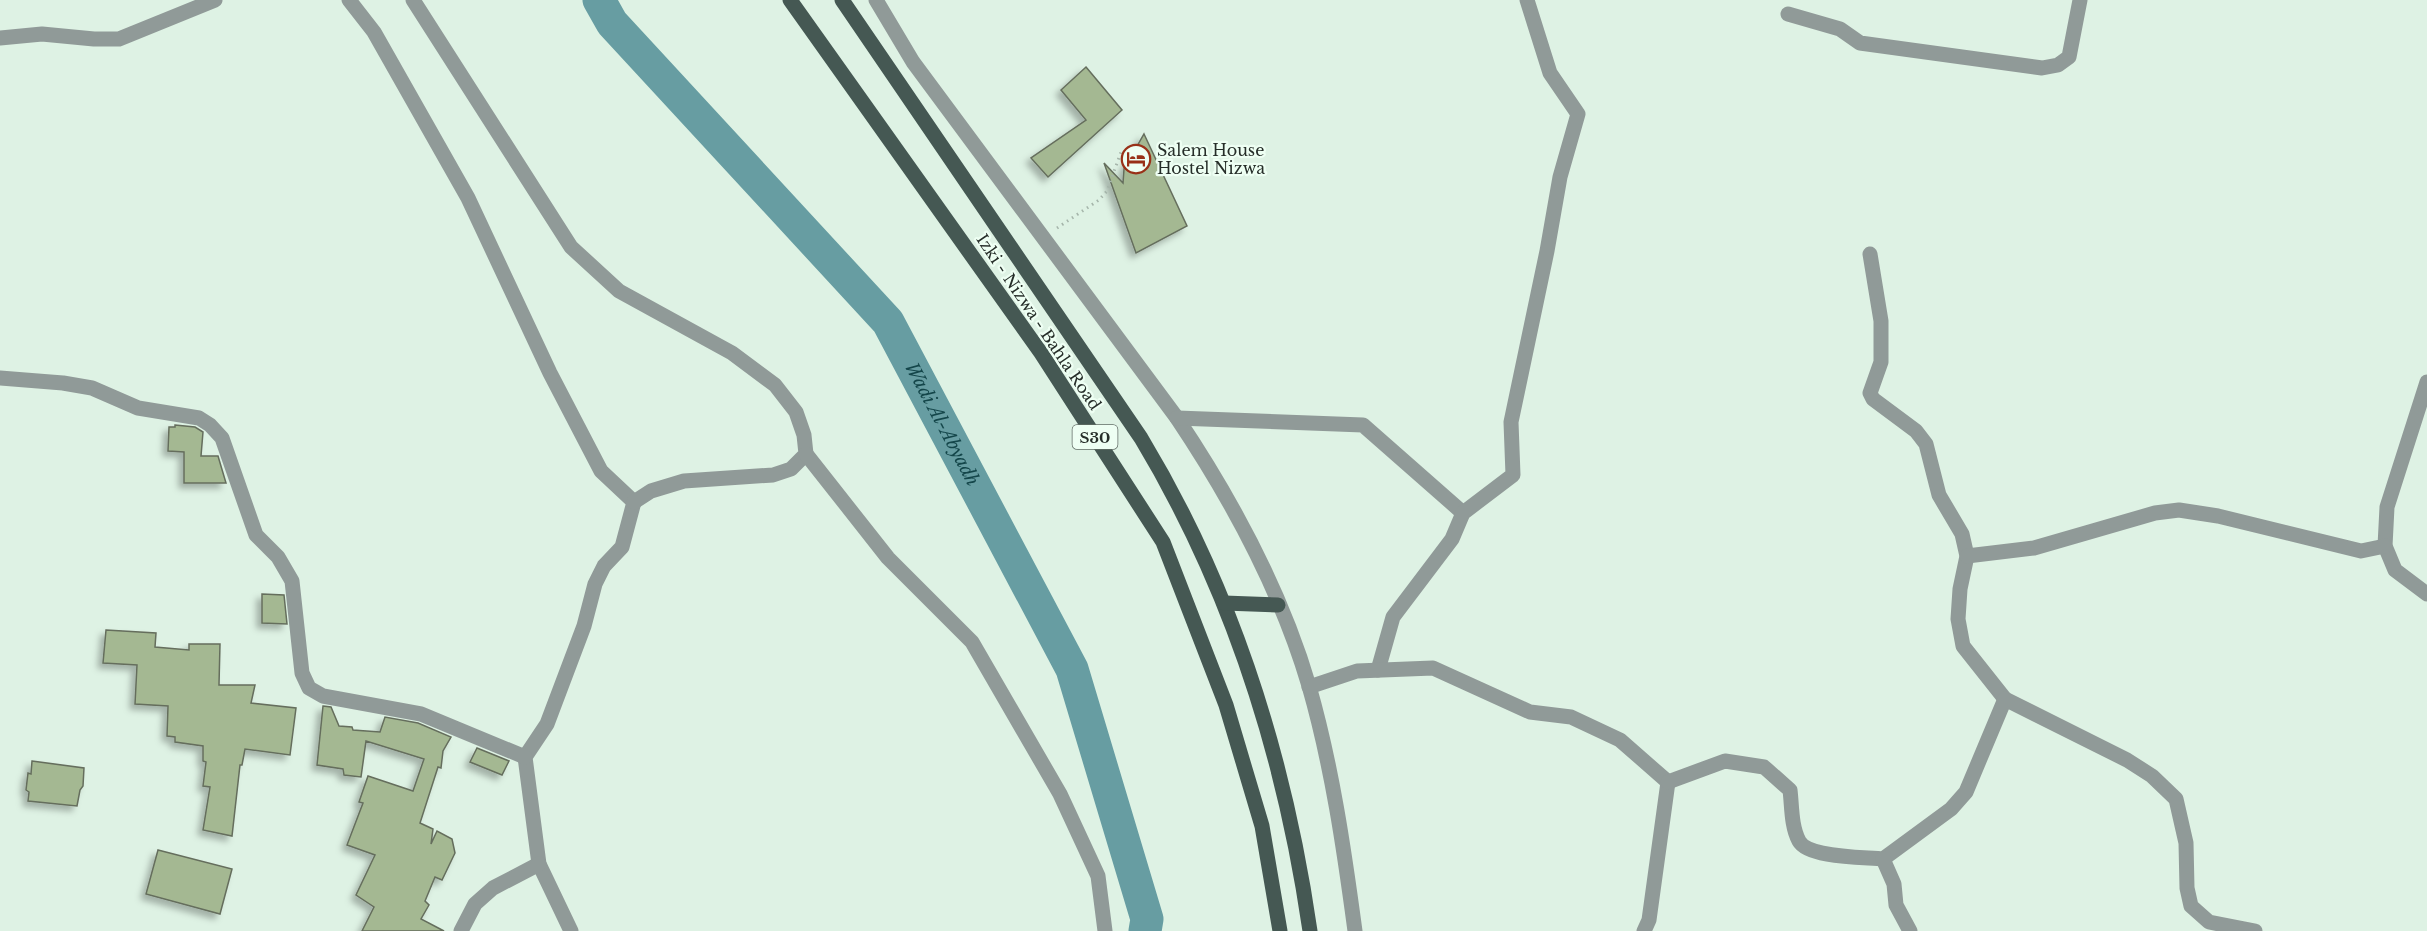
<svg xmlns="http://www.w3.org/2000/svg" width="2427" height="931" font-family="'Libre Baskerville',serif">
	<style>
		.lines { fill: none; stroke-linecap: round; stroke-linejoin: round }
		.river { stroke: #679da2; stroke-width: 33 }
		.building { fill: #a4b892; stroke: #656e5d; stroke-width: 1.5; filter: url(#shadow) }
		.path { stroke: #a5b5aa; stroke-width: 3; stroke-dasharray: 1.5 4.5; stroke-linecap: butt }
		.minor { stroke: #909a98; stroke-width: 15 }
		.primary { stroke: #455853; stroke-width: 15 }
		.labels { text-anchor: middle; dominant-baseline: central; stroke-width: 4.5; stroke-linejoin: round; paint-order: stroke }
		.shield { fill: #eefff3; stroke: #626d66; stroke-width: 1.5 }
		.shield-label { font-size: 15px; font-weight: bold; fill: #262e29 }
		.poi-label { font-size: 16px; fill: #262e29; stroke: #eefff3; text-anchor: start }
		.street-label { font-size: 16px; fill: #262e29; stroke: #eefff3 }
		.water-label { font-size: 18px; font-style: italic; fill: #14464a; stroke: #eefff3 }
	</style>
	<defs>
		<filter id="shadow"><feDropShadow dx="-5" dy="5" stdDeviation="3" flood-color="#0004"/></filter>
	</defs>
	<rect width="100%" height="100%" fill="#def2e4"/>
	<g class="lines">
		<path class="river" id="s1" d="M 599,0 L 612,23 L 888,322 L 1072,669 L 1147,919 L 1145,931"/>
	</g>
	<g class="building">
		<path d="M 1086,67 L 1122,110 L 1048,177 L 1031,158 L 1086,120 L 1061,90 Z"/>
		<path d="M 1144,134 L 1187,226 L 1136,253 L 1104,163 L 1123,183 L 1124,169 Z"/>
		<path d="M 175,425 L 195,427 L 203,432 L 201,456 L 218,456 L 226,483 L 184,483 L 184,452 L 168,451 L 169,427 L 175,427 Z"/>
		<path d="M 262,594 L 284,595 L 287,624 L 262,623 Z"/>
		<path d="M 106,630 L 156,633 L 155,647 L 189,650 L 189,644 L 220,644 L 219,685 L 255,685 L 251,703 L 296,708 L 290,755 L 245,749 L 242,765 L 240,765 L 232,836 L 203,830 L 210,787 L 203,786 L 206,762 L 203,761 L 203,746 L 175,742 L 175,737 L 167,736 L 168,706 L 135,704 L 137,665 L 103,663 Z"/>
		<path d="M 323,706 L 331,707 L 339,726 L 352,727 L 353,730 L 380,732 L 385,717 L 418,723 L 451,737 L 443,751 L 441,768 L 438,767 L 420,823 L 433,829 L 431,844 L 437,831 L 452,839 L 455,853 L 442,880 L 435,877 L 425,901 L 429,905 L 421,919 L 444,931 L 362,931 L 374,907 L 356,895 L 375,855 L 347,845 L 363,803 L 359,802 L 368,776 L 413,791 L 424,759 L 366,741 L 361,777 L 344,775 L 343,769 L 317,765 Z"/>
		<path d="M 477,748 L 509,761 L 502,775 L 470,762 Z"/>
		<path d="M 32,761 L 84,768 L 83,786 L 80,790 L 77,806 L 28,801 L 29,792 L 26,790 L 28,773 L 31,774 Z"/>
		<path d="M 158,850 L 232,869 L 220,914 L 146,894 Z"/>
	</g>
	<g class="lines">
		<path class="path" d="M 1057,228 L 1099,200 L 1107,191 L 1121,152"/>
		<g class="minor">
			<path d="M 349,0 L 374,32 L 468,198 L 550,373 L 601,471 L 634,502 L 622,547 L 604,566 L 595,584 L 584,626 L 547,724 L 525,757 L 539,864 L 571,931"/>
			<path d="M 413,0 L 571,247 L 619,291 L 732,353 L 775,385 L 796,412 L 804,435 L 806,454 L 791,469 L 773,475 L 684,481 L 651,491 L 634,502"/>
			<path d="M 876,0 L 913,62 L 1177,418 C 1232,500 1281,591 1309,686 C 1332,766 1344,849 1355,931"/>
			<path d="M 1788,14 L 1840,29 L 1860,43 L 2042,68 L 2058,65 L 2069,57 L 2080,0"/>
			<path d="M 0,38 L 42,34 L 94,39 L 119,39 L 215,0"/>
			<path d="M 1870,254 L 1881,321 L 1881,362 L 1870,393 L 1873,399 L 1916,431 L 1926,444 L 1939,495 L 1962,534 L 1967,556 L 1960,589 L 1958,619 L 1963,646 L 2005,699"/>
			<path d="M 0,378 L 63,383 L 92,388 L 138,408 L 199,418 L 210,425 L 222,438 L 256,535 L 278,557 L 292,581 L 302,673 L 309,688 L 323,696 L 421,714 L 525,757"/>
			<path d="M 2427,382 L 2387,507 L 2385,546 L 2395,570 L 2427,594"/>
			<path d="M 1177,418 L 1363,425 L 1463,513"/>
			<path d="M 806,454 L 888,558 L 972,642 L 1060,794 L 1098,876 L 1105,931"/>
			<path d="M 1967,556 L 2034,548 L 2155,513 L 2179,510 L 2218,516 L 2361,551 L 2385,546"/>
			<path d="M 1378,670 L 1393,617 L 1452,539 L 1463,513 L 1513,475 L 1511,422 L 1547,251 L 1560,177 L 1578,114 L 1550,73 L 1527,0"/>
			<path d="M 1309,687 L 1357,671 L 1433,668 L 1530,712 L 1571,717 L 1620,740 L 1668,782 L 1649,920 L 1644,931"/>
			<path d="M 1668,782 L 1725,761 L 1764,767 L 1790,790 C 1792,806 1791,826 1799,841 C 1808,858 1865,857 1883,859 L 1951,809 L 1966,792 L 2005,699 L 2127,760 L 2152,776 L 2176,799 L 2186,843 L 2187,888 L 2191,906 L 2209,922 L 2255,931"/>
			<path d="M 1883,859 L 1894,884 L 1896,905 L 1910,931"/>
			<path d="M 461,931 L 475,904 L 493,888 L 539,864"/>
		</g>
		<g class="primary">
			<path d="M 790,0 L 1041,353 L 1163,542 L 1226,705 L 1262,826 L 1280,931"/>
			<path d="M 842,0 L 1141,438 C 1232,589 1285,758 1310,931"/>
			<path d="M 1224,603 L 1278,605"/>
		</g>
	</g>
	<defs>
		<g id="hotel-ring" transform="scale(1.5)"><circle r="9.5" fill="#eefff3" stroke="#993118" stroke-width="1.5"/><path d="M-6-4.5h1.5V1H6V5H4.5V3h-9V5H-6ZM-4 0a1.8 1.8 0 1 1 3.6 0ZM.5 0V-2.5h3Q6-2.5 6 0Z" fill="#993118"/></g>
	</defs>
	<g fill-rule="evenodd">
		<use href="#hotel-ring" x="1136" y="159"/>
	</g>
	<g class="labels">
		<rect class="shield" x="1072.5" y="425" width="45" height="24" rx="4.5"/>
		<g class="shield-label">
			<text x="1095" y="437">S30</text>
		</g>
		<g class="poi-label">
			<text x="1157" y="150">Salem House<tspan x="1157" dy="18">Hostel Nizwa</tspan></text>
		</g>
		<g class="street-label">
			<text transform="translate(1039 322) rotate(56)">Izki - Nizwa - Bahla Road</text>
		</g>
		<g class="water-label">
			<text stroke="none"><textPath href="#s1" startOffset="549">Wadi Al-Abyadh</textPath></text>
		</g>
	</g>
</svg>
